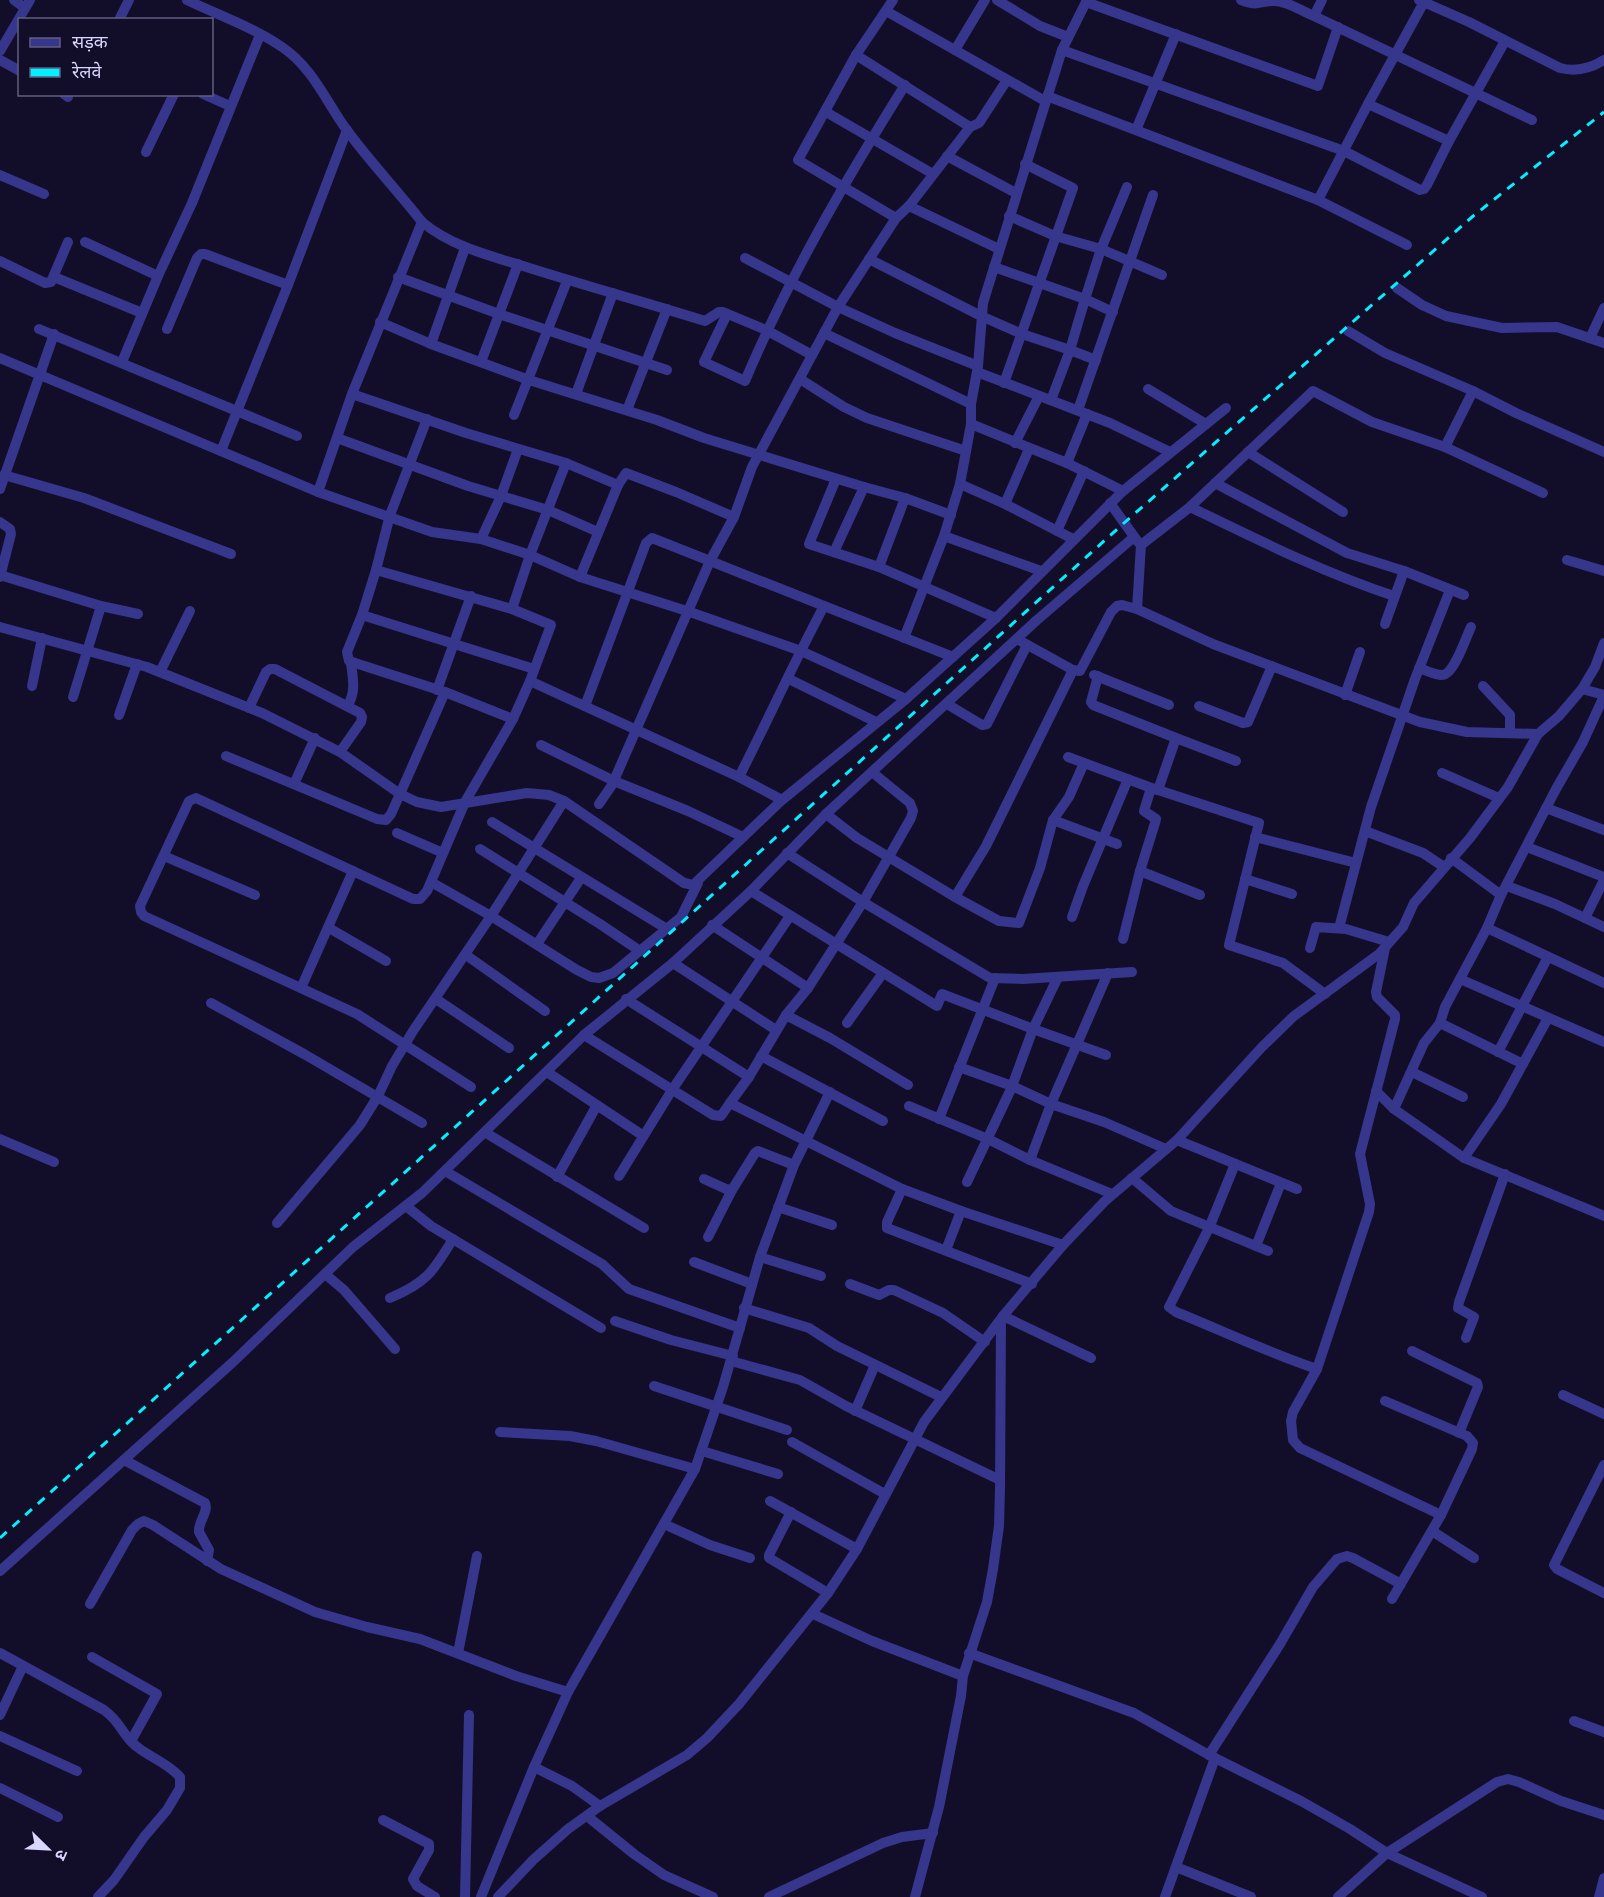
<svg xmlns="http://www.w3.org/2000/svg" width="1604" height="1897" font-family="Inter,'Noto Sans Devanagari',sans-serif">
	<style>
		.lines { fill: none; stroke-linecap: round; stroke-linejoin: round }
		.minor { stroke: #35368c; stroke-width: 10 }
		.rail { stroke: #02f0ff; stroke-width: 3; stroke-dasharray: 9 8; stroke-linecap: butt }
	</style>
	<rect width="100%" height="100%" fill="#120e29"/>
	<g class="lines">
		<g class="minor">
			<path d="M 14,0 L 25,8"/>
			<path d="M 187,0 C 218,15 253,27 282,47 C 312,67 326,101 346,129 C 370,162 398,191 422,222 C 451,246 487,255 523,266 C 583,285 644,302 705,321 L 719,312 L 723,312 L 766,330 L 812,355"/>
			<path d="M 893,0 L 856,55 L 798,160 L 896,218"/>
			<path d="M 997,0 L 1040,26 L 1068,37"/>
			<path d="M 1241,0 C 1259,7 1258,1 1274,1 C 1287,1 1302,11 1314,16 L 1322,0"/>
			<path d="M 1419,0 L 1469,22 L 1560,68 C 1576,72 1590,69 1604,60"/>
			<path d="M 1086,2 L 1318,86 L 1338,27"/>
			<path d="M 1424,2 L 1368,104 L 1449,141 L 1505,41"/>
			<path d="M 886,11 L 1045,101"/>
			<path d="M 1314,16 L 1532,120"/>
			<path d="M 119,20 L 129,0"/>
			<path d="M 955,50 L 985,0"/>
			<path d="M 1062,50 L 1344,151 L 1420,190 L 1424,189 L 1427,185 L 1449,141"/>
			<path d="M 0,51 L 30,0"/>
			<path d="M 856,55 L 970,127"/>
			<path d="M 0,60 L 20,71"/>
			<path d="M 64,94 L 68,97"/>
			<path d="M 203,94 L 230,106"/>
			<path d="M 1047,96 L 1318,200 L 1368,104"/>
			<path d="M 826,112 L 933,174"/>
			<path d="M 1136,130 L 1176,34"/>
			<path d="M 146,152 L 174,94"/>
			<path d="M 947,156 L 1016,193"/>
			<path d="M 0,175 L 44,194"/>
			<path d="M 1318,200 L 1407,245"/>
			<path d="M 909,206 L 999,249"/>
			<path d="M 1009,216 L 1055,236 L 1101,249 L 1162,275"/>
			<path d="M 85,242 L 158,276"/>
			<path d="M 465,248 L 431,344 L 529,380 L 657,420 L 704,438 L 864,487 L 905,498 L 951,515"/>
			<path d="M 745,258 L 838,307 L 895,333 L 978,366"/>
			<path d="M 869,259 L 981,316 L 1022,334 L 1070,350 L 1085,299 L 1113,312"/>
			<path d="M 0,261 L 45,283 L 51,282 L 68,242"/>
			<path d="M 994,267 L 1085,299 L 1101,249 L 1127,187"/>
			<path d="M 54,277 L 142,313"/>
			<path d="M 398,277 L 499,314 L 667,370"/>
			<path d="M 1397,288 L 1422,305 L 1446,316 L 1502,328 L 1557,327 L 1604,343"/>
			<path d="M 727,314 L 704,362 L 745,381 C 789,277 845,181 905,85"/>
			<path d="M 380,322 L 431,344"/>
			<path d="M 39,329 L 297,436"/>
			<path d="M 167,329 L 197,258 L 201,254 L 205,254 L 288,285"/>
			<path d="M 1348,331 L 1385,353 L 1473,391 L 1516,413 L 1604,452"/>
			<path d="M 824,333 L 971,404"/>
			<path d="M 1590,338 L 1604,308"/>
			<path d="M 0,358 L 318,492 L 432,532 L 481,539 L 530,555 L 580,577 L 690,612 L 801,651 L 906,699"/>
			<path d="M 122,362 L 158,276 L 192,203 L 260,35"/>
			<path d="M 481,362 L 518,264"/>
			<path d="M 977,372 L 1110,423 L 1170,452"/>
			<path d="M 800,379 L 844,407 L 867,418 L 966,451"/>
			<path d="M 1004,383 L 1073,188 L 1025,164"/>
			<path d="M 1148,389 L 1206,424"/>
			<path d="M 352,394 L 466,433 L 566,463 L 618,485 L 626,473 L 676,492 L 734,517"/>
			<path d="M 576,394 L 613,293"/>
			<path d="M 1051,400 L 1070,350 L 1096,360"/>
			<path d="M 627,410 L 667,309"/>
			<path d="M 1078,410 L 1153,195"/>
			<path d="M 514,415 L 567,281"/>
			<path d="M 971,424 L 1067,463 L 1123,491"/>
			<path d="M 337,438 L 468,486 L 548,510 L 598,532"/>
			<path d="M 1015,443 L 1039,396"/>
			<path d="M 1445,447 L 1473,391"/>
			<path d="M 221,451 L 288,285 L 347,130"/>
			<path d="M 1248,452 L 1343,512"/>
			<path d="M 1067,463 L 1087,414"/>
			<path d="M 4,475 L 84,498 L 231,554"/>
			<path d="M 836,479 L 809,544 L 879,567 L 996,618"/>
			<path d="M 1215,483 L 1347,553 L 1404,571 L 1464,595"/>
			<path d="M 960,484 L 1005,504 L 1073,539"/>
			<path d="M 0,489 L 54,334"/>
			<path d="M 318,492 L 352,394 L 422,222"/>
			<path d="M 1110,503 L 1138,542"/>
			<path d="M 1005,504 L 1029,449"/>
			<path d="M 1190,507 C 1256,539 1324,573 1394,596"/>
			<path d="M 0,522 L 10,529 L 11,534 L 0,577"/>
			<path d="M 1057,531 L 1084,471"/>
			<path d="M 944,536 L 1041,571"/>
			<path d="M 481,539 L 501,496 L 518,449"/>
			<path d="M 834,552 L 864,487"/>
			<path d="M 1567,560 L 1604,571"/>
			<path d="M 879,567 L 905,498"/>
			<path d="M 376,570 L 390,515 L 427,419"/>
			<path d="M 0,575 L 101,606 L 138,614"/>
			<path d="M 580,577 L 618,485"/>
			<path d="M 512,609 L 530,555 L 566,463"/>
			<path d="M 1137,609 L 1141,545 L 1190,507 L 1313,391 L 1372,422 L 1445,447 L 1543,493"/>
			<path d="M 362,615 L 534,669"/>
			<path d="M 1385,624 L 1404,571"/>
			<path d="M 0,627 L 147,667 L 262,713 L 340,752 L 400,794 L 417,802 L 441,807 L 527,793 L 549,795 L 564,801 L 684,883 L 693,885 L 782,800 L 906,699 L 996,618 L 1123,491 L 1226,408"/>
			<path d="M 904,638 L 944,536 L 960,484 L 971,424 L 971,404 L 978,366 L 983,303 L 1062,50 L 1087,0"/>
			<path d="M 1017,639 L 1073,670 L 1080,671 L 1111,612 L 1117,606 L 1122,605 L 1137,609 L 1213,644 L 1420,722 L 1467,732 L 1538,734"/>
			<path d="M 1419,668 C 1425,670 1435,675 1442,675 C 1454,675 1466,637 1471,627"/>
			<path d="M 160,672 L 190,611"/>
			<path d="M 1094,675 L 1169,705"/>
			<path d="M 1098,676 L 1091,702 L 1093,705 L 1176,738 L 1158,790 L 1259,823 L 1229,945 L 1283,963 L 1325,994"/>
			<path d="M 789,679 L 876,722"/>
			<path d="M 32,686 L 42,638"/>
			<path d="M 1483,686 L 1510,715 L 1510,733"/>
			<path d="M 1582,689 L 1604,695"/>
			<path d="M 437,690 L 471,596"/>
			<path d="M 1345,695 L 1360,652"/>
			<path d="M 73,697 L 101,606"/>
			<path d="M 947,704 L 982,725 L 987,724 L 1027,645"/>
			<path d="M 348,705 C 356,691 353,679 351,663"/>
			<path d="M 585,706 L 646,543 L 652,538 L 953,657"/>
			<path d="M 1199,706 L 1243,723 L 1248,722 L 1272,666"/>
			<path d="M 249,708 L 266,672 L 270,669 L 275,669 L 360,713 L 362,717 L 361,722 L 340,752"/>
			<path d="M 119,715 L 137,664"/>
			<path d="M 513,719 L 445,692 L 349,661 L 347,652 L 362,615 L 376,570 L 512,609 L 551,625 L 530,681 L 739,777 L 782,800"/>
			<path d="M 1176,738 L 1236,761"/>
			<path d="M 541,745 L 614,781 L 688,811 L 743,837"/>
			<path d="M 226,756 L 377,819 L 386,820 L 391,814 L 400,794 L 445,692"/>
			<path d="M 1068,757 L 1157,790"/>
			<path d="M 872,772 L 910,803 L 913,811 L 911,818 L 863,902 L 808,988 L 786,1015 L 749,1077 L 730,1103 L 902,1189 L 961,1211 L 1063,1245"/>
			<path d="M 1442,773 L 1499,798"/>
			<path d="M 739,777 C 768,720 794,662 824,606"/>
			<path d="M 294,784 L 315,738"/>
			<path d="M 599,804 L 612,785 L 710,561 L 734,517 L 752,467 L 838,307 L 896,218 L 909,206 L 970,127 L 979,123 L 1007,80"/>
			<path d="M 1546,808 L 1604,830"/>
			<path d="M 826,814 L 857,838 L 955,897 L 999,921 L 1019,923 L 1040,868 L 1053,820 L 1069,797 L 1084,763"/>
			<path d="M 1053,820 L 1117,844"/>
			<path d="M 492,822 L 667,929"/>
			<path d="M 1365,831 L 1423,853 L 1444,867"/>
			<path d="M 397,833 L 443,853"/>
			<path d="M 1255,837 L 1356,863"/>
			<path d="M 1527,847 L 1604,877"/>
			<path d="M 480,849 L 600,924 L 640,951"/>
			<path d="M 787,853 L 863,902 L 990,978 L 1023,979 L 1132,972"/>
			<path d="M 164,856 L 255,895"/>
			<path d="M 1451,858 L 1501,895"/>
			<path d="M 1140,871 L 1200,895"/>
			<path d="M 1245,879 L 1292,894"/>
			<path d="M 431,882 L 491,916 L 577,970 L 591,977 L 599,978 L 613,973 L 681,917 L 698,883"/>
			<path d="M 1507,886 L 1555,904 L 1604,927"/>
			<path d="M 751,891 L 937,1006 L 942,994 L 1033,1029 L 1011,1089 L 967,1182"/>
			<path d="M 955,897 L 986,846 L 1073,670"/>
			<path d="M 1072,917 L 1083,886 L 1128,779"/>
			<path d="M 1585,918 L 1604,880"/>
			<path d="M 712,925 L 808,988"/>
			<path d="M 329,928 L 386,961"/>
			<path d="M 1339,928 L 1371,807 L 1415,679 L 1450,590"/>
			<path d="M 1487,928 L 1604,983"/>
			<path d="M 1123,939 L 1140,871 L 1155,823 L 1156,819 L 1144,811 L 1151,788"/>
			<path d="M 537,944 L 581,878"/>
			<path d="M 1310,948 L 1316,927 L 1346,929 L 1389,942"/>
			<path d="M 1385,948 L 1376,992 L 1377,997 L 1395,1015 L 1395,1019 L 1360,1154 L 1370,1204 L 1369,1212 L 1317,1369 L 1293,1412 L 1291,1421 L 1293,1440 L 1300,1448 L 1441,1515"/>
			<path d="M 466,955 L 545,1011"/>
			<path d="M 673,963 L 776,1030"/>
			<path d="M 1108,973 L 1051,1104 L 1030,1160 L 1112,1194"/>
			<path d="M 1058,977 L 1033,1029 L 1106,1055"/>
			<path d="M 1460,979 L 1604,1042"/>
			<path d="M 301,988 L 353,871"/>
			<path d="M 436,999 L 509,1048"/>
			<path d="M 626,999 L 749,1077"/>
			<path d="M 211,1003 L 304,1054 L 422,1123"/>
			<path d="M 786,1015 L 830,1038 L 908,1085"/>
			<path d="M 847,1023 L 883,973"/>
			<path d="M 1440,1023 L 1523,1064"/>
			<path d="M 584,1035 L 713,1115 L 721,1116 L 730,1103"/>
			<path d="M 1498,1052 L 1548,957"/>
			<path d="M 761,1056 L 883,1121"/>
			<path d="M 959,1067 L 1012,1086 L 1051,1104 L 1104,1122 L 1166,1149"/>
			<path d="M 547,1072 L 642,1135"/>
			<path d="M 1412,1072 L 1463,1097"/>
			<path d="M 471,1087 L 357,1014 L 144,916 L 141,912 L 140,906 L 189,801 L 196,798 L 413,899 L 420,899 L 427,891 L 465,802 L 513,719 L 530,681"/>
			<path d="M 1376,1091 L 1394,1109 L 1464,1158 L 1604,1216"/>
			<path d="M 909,1106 L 988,1139 L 1030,1160"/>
			<path d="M 1394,1109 L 1424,1043 L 1440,1023 L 1445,1007 L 1487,928 L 1501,895 L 1556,789 L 1583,742 L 1604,696"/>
			<path d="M 939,1119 L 995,978"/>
			<path d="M 486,1133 L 644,1228"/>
			<path d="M 0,1139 L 54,1162"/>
			<path d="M 1177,1140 L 1297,1189"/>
			<path d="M 1464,1158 L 1501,1104 L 1548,1018"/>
			<path d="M 1235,1164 L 1209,1228 L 1169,1307 L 1176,1312 C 1223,1331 1269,1353 1317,1369"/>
			<path d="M 445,1171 L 602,1264 L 629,1289 L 740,1328"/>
			<path d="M 619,1176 L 672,1090 L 790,916"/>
			<path d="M 557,1177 L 597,1105"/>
			<path d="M 1132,1178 L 1171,1211 L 1268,1251"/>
			<path d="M 704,1179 L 726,1189 L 732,1190 L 755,1153 L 758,1151 L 794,1165"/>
			<path d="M 902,1189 L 887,1222 L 887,1228 L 1032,1284"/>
			<path d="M 406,1206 L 431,1226 L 601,1328"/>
			<path d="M 778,1207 L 832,1225"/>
			<path d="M 277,1223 L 360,1125 L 378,1096 L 392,1066 L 413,1031 L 491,916 L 564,801"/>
			<path d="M 708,1237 L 732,1190"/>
			<path d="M 1256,1246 L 1281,1183"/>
			<path d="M 946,1250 L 961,1211"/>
			<path d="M 760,1257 L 821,1276"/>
			<path d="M 694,1262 L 752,1284"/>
			<path d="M 325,1274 L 344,1290 L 395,1349"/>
			<path d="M 850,1284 L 879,1295 L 889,1290 L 894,1290 L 943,1313 L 985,1342"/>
			<path d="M 390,1298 C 426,1283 433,1272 453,1239"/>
			<path d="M 744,1308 L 809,1328 L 837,1346 L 941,1397"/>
			<path d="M 1003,1316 L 1091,1358"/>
			<path d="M 615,1321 L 671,1340 L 733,1356"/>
			<path d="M 1466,1338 L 1474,1317 L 1458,1308 L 1459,1302 L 1505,1174"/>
			<path d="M 1412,1351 L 1477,1383 L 1478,1387 L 1459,1433"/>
			<path d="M 731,1361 L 800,1380 L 846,1406 L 1000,1480"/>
			<path d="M 654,1386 L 787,1430"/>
			<path d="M 1563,1395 L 1604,1414"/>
			<path d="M 1385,1401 L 1467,1436 L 1473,1443 L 1472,1449 L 1441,1515 L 1392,1599"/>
			<path d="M 855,1411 L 875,1365"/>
			<path d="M 500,1432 L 570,1436 L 596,1441 L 695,1469"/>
			<path d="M 792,1442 L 885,1494"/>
			<path d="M 702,1451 L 778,1474"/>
			<path d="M 124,1460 L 205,1503 C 209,1512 198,1521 199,1532 L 209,1550 L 207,1561"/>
			<path d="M 1604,1465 L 1554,1565 L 1557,1569 L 1604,1593"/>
			<path d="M 770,1501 L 857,1549"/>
			<path d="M 791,1512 L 769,1555 L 769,1558 L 828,1593"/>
			<path d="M 664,1524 L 710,1545 L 750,1558"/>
			<path d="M 1432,1531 L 1474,1558"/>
			<path d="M 0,1571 L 233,1362 L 353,1247 L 422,1193 L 584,1035 L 673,963 L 751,891 L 826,814 L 1037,620 L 1134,537"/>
			<path d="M 90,1604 L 132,1530 L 138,1524 L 144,1521 L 153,1525 L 221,1569 L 315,1612 L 367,1627 L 420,1639 L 516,1676 L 568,1692"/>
			<path d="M 813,1614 L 872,1641 L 963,1676"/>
			<path d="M 0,1653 L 104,1710 C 121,1722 122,1735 136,1746 C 149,1757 168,1763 180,1777 L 180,1788 L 167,1810 L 144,1837 L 114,1880 L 98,1897"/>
			<path d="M 458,1653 L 477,1556"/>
			<path d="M 969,1653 L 1134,1713 L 1209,1755 L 1301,1801 L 1350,1829 L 1387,1853 L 1482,1897"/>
			<path d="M 92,1657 L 157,1694 L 131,1741"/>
			<path d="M 0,1715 L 23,1666"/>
			<path d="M 1574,1721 L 1604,1732"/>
			<path d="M 0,1736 L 77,1771"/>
			<path d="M 1209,1755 L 1280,1644 L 1313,1587 L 1337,1559 L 1347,1556 L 1353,1558 L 1401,1584"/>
			<path d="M 534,1767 L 572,1786 L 600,1806"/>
			<path d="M 0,1788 L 58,1817"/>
			<path d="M 587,1816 L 634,1854 L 664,1875 L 713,1897"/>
			<path d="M 383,1820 L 429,1844 L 429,1850 L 413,1879 L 417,1886 L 435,1897"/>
			<path d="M 1176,1867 L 1251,1897"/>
			<path d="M 465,1897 L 469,1715"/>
			<path d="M 481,1897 L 534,1767 L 568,1692 L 695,1469 L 723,1387 L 760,1257 L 794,1165 L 830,1092"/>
			<path d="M 498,1897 L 533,1860 L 568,1829 L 600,1806 L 687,1755 L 707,1738 L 739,1704 L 828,1593 L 857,1549 L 924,1422 L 1003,1316 L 1063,1245 L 1105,1201 L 1177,1140 L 1262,1047 L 1294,1016 L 1379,954 L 1403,927 L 1414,903 L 1470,838 L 1508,787 L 1538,734 L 1559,716 L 1582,689 L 1595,667 L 1604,643"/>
			<path d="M 769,1897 L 883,1843 L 902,1837 L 933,1833"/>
			<path d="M 915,1897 L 939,1807 L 961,1696 L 963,1676 L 987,1602 L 993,1569 L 999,1526 L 1000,1488 L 1001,1321"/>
			<path d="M 1165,1897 L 1215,1758"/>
			<path d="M 1338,1897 L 1387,1853 L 1497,1782 L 1508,1779 L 1519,1782 L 1561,1801 L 1604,1815"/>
			<path d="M 1599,1897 L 1604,1878"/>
		</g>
		<path class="rail" d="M 0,1538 L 1124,523 L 1472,217 L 1604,112"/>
	</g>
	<rect x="18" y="18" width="195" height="78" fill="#120e29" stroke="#625e7f" stroke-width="1.5"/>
	<rect x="30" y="38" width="30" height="9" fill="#35368c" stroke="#625e7f" stroke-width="1.5"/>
	<text x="72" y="48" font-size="18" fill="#d9d6ff">सड़क</text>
	<rect x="30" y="68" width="30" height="9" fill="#02f0ff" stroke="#625e7f" stroke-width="1.5"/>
	<text x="72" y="78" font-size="18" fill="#d9d6ff">रेलवे</text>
	<g transform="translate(48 1849) rotate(114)" stroke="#120e29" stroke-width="4.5" paint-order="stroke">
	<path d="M0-4.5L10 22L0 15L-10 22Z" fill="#d9d6ff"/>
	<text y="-9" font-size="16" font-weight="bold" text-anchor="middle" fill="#d9d6ff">उ</text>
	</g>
</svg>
